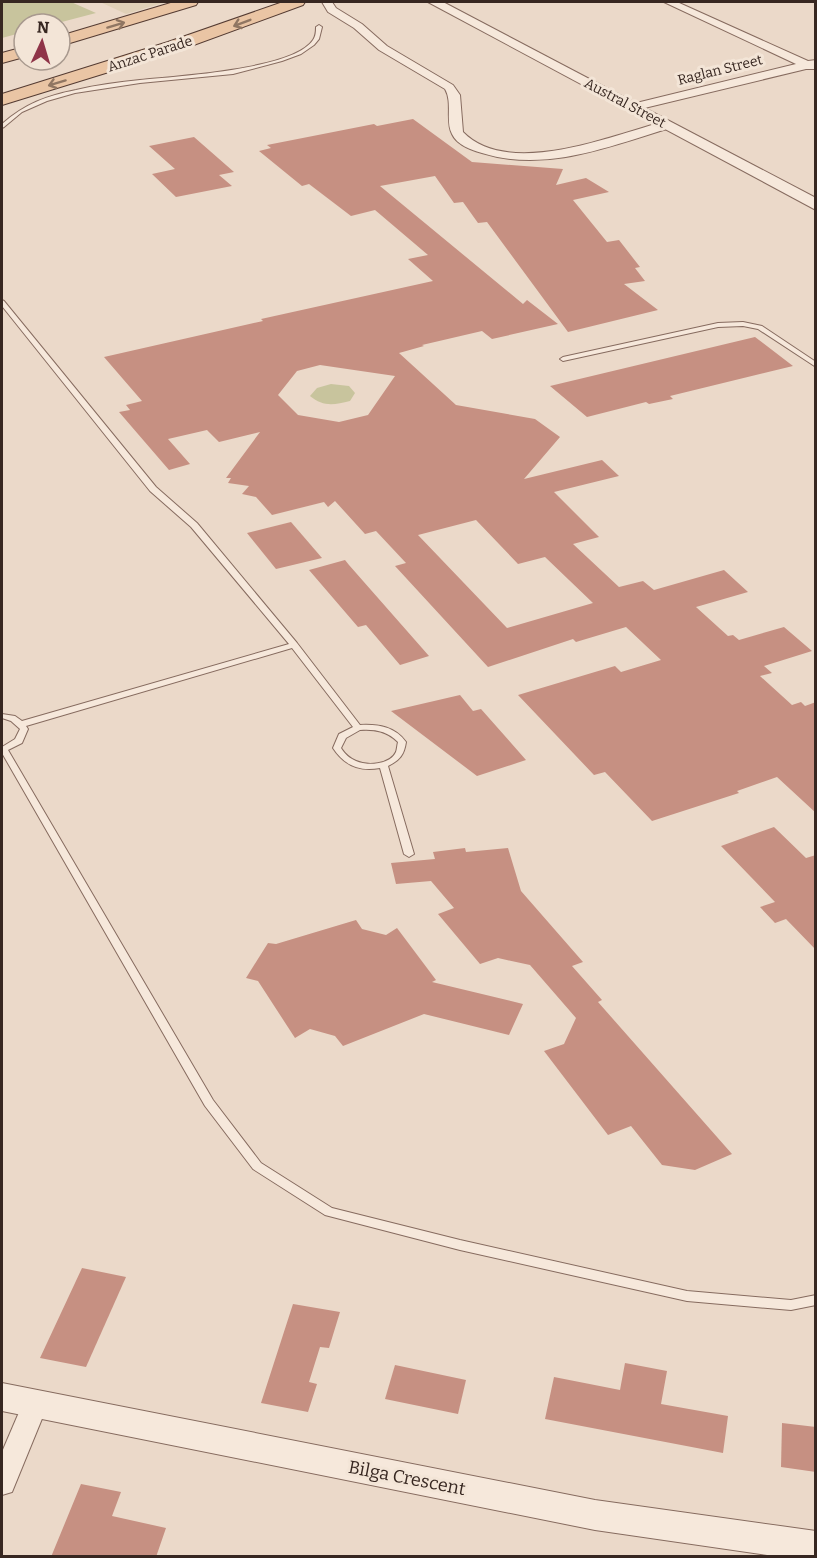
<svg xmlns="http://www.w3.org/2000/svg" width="817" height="1558" font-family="Bitter,serif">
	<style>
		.farmland { fill: #e0d0b7 }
		.green { fill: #c8c49d }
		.building { fill: #c69082; fill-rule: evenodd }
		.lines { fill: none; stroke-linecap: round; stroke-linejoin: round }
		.service-casing { stroke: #866b5f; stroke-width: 2 }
		.minor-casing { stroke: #866b5f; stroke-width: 2 }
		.tertiary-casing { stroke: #866b5f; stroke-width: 2 }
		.primary-casing { stroke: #543b32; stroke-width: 2 }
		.service { fill: #f6e8db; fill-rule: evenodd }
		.minor { fill: #f6e8db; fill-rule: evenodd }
		.tertiary { fill: #f6e8db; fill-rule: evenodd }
		.primary { fill: #eac5a4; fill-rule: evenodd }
		.oneway { stroke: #907662 }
		.labels { text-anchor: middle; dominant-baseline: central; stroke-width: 6; stroke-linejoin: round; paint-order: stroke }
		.far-street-label { font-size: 14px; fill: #372721; stroke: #f3e5d7 }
		.near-street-label { font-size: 18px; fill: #372721; stroke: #f3e5d7 }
	</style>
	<rect width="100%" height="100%" fill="#ebd9c9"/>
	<path class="farmland" d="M 100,2 L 166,2 L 126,14 Z"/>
	<g class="green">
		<path d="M 2,2 L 71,2 L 96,13 L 54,24 L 24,24 L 24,32 L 2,38 Z"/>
		<path d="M 331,384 L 349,386 L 355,393 L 350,401 C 334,405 323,407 310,396 L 317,388 Z"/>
	</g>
	<g class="building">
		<path d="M 413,119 L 472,162 L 563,169 L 556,185 L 586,178 L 609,192 L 573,200 L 607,242 L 619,240 L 640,267 L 635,268 L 645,281 L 624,284 L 658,310 L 568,332 L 487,222 L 478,223 L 463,202 L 454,203 L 435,176 L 380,186 L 523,304 L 527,300 L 558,324 L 492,339 L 482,331 L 422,345 L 424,346 L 399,353 L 456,405 L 535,419 L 560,437 L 524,479 L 602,460 L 619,476 L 554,492 L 599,537 L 573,544 L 619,587 L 643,581 L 654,590 L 724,570 L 748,592 L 696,607 L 728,636 L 733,635 L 739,640 L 784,627 L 812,651 L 764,666 L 772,673 L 760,676 L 792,705 L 801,702 L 805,706 L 816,702 L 816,813 L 777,777 L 737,791 L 739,793 L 652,821 L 605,772 L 594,775 L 518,695 L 615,666 L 621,672 L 661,660 L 626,627 L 576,642 L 573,639 L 488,667 L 395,566 L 406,563 L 376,531 L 365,534 L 335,501 L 328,507 L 324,502 L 272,515 L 256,497 L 242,494 L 249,486 L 228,483 L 231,478 L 226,478 L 260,432 L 219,442 L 207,430 L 168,439 L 190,464 L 169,470 L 119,412 L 130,410 L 126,405 L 142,401 L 104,357 L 263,321 L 261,319 L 433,281 L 408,259 L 428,255 L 375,210 L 351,216 L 309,184 L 302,186 L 259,151 L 271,148 L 267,145 L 374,124 L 377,126 ZM 320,365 L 395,376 L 368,415 L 339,422 L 298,415 L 278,395 L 297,371 ZM 476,520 L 518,564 L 545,557 L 593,603 L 507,628 L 418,535 Z"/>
		<path d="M 194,137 L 234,172 L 219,175 L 232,186 L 176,197 L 152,174 L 175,169 L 149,146 Z"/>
		<path d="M 755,337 L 793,366 L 670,396 L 673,399 L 649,404 L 646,402 L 587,417 L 550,386 Z"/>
		<path d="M 291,522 L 322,558 L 276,569 L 247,533 Z"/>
		<path d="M 345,560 L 349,565 L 429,656 L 400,665 L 366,625 L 358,627 L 309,570 Z"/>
		<path d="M 460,695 L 473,711 L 481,709 L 526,760 L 477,776 L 391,711 Z"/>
		<path d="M 774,827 L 806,858 L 816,855 L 816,950 L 786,919 L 775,923 L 760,907 L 775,902 L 721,846 Z"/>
		<path d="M 465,848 L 466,852 L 508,848 L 521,891 L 583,962 L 572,966 L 602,1000 L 598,1002 L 732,1154 L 695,1170 L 662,1165 L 631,1126 L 608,1135 L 544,1051 L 564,1044 L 576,1018 L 530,965 L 498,958 L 480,964 L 438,914 L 454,908 L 431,881 L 396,884 L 391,863 L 435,859 L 433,852 Z"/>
		<path d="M 356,920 L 362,929 L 386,935 L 397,928 L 436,980 L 432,982 L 523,1004 L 509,1035 L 424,1014 L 343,1046 L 335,1036 L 310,1029 L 295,1038 L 258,981 L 246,978 L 268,943 L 276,944 Z"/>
		<path d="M 82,1268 L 126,1277 L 86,1367 L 40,1358 Z"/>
		<path d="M 293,1304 L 340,1312 L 329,1348 L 320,1347 L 309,1382 L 317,1384 L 308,1412 L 261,1403 Z"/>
		<path d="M 625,1363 L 667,1371 L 661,1404 L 728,1416 L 723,1453 L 545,1419 L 554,1377 L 620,1390 Z"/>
		<path d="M 395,1365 L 466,1380 L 458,1414 L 385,1399 Z"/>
		<path d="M 782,1423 L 816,1427 L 816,1472 L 781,1467 Z"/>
		<path d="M 81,1484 L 121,1492 L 112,1516 L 166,1528 L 156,1557 L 51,1557 Z"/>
	</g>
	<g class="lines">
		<g class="service-casing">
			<g id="service">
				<path d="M 319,25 L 322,27 L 319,39 L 314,45 L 301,54 L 282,61 L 233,74 L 140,83 L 75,93 L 47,101 L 22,112 L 4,127 L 2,128 L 2,124 C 25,104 46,96 76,90 C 97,85 119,82 140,80 C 176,76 293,70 313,40 C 316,36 316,31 316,27 Z"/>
				<path d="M 2,300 L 4,301 L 156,487 L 197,523 L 297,643 L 360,725 C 379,724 395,727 406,742 C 404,755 400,760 388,766 L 414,854 L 409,857 L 404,854 L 380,768 C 359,772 344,765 333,748 L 339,734 L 353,727 L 292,648 L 26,726 L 28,729 L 22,743 L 8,750 L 213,1100 L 261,1163 L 332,1208 L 460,1240 L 687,1291 L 791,1300 L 816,1295 L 816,1305 L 791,1310 L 687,1301 L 460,1250 L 325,1215 L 253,1169 L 205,1106 L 2,753 L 2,747 L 15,739 L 20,729 L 11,721 L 2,718 L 2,714 L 15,716 L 22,721 L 289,644 L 191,527 L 150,491 L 2,306 ZM 360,730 C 375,729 387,731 398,742 C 397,746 397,749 396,752 C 390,765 367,766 356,761 C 349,758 345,754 341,748 L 346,738 Z"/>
				<path d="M 743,322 L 762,326 L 816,362 L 816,367 L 758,329 L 743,326 L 718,327 L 563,361 L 560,359 L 563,357 L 718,323 Z"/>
			</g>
		</g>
		<g class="minor-casing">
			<g id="minor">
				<path d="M 322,2 L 332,2 L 336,8 L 362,24 L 387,46 L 453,85 L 460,95 L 463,132 C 509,179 613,135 666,121 L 672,125 L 670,128 C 610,146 546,173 482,153 C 471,150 457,145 452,134 C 445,121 453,103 445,89 L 379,50 L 354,28 L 328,12 Z"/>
				<path d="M 664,2 L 677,2 L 808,61 L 816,60 L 816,69 L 806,69 L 632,111 L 628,109 L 628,105 L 796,64 Z"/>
				<path d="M 35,1393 L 44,1396 L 48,1404 L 12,1492 L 2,1495 L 2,1452 L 26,1396 Z"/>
			</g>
		</g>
		<g class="tertiary-casing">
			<g id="tertiary">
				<path d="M 428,2 L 443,2 L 816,198 L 816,210 Z"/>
				<path d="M 2,1383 L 595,1500 L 816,1531 L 816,1556 L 774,1556 L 595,1530 L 2,1411 Z"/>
			</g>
		</g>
		<g class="primary-casing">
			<g id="primary">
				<path d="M 174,2 L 198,2 L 196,5 L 60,46 L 60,36 Z"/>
				<path d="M 283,2 L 305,2 L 303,5 L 180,50 L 2,105 L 2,94 L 168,42 Z"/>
				<path d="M 24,47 L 24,57 L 2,63 L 2,53 Z"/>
			</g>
		</g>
		<use href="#service" class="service"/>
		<use href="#minor" class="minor"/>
		<use href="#tertiary" class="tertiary"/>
		<use href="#primary" class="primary"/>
	</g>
	<defs><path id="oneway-shaft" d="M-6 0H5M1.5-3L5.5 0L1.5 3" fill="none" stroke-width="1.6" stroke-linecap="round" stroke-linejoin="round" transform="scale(1.5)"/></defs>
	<g class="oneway">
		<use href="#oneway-shaft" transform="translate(242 23) rotate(159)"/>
		<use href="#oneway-shaft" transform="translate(116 25) rotate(-17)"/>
		<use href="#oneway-shaft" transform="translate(57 83) rotate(163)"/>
	</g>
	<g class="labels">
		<g class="far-street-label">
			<text transform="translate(150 54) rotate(-18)">Anzac Parade</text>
			<text transform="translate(720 70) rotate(-14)">Raglan Street</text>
			<text transform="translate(625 103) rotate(28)">Austral Street</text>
		</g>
		<g class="near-street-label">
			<text transform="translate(407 1478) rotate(11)">Bilga Crescent</text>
		</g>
	</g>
	<rect width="817" height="1558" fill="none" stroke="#372721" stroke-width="6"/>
	<g transform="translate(42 42) rotate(4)"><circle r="28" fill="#f3e5d7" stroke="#a8998e" stroke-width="1.5"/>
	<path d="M0-4.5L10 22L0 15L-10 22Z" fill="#8f3448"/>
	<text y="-9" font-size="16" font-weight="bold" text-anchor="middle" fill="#372721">N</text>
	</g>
</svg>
